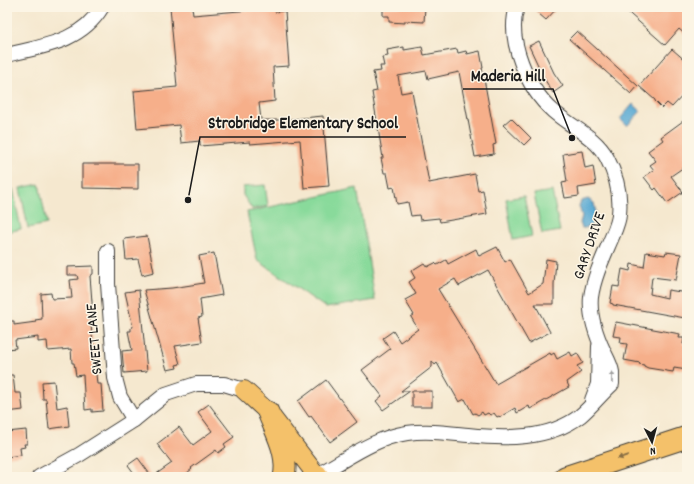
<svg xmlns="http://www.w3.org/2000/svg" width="694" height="484" font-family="Dekko,sans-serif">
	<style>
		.green { fill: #89da9b; stroke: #527b5c }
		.water { fill: #59a9d3; stroke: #3a6278 }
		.building { fill: #f6af8a }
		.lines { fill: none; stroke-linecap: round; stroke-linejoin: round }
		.minor-casing { stroke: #3d3b37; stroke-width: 16 }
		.major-casing { stroke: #3d3b37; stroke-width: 20 }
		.highway-casing { stroke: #3d3b37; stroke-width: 23 }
		.minor { stroke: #fff; stroke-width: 14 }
		.major { stroke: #f4c16b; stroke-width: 18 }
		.highway { stroke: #f4c16b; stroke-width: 21 }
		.oneway { fill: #999 }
		.oneway2 { fill: #886e44 }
		.labels { text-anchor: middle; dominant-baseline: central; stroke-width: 3; stroke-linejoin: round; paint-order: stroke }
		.street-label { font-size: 16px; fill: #1c1c1c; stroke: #fcf5e5 }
		.leader { fill: none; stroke: #1c1c1c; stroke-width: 1.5 }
		.callout-dot { fill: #1c1c1c; stroke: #fcf5e5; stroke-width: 1.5 }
		.callout-label { font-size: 17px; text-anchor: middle; font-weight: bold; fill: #1c1c1c; stroke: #fcf5e5; stroke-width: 3; stroke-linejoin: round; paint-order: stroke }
	</style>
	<rect width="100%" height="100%" fill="#fcf5e5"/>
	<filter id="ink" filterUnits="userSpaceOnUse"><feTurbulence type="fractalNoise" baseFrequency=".025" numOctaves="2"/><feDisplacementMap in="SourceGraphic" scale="8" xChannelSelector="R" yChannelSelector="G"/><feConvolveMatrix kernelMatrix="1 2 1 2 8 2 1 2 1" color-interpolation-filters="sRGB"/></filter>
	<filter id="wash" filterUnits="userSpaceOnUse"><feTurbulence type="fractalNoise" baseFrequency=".012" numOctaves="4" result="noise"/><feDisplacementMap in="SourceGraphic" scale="16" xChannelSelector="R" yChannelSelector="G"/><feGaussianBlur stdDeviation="0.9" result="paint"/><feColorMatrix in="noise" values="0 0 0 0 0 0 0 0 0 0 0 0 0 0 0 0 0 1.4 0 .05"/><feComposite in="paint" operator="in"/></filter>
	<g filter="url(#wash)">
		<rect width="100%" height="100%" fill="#f5e8cf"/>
		<g class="green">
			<path d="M 39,184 L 47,224 L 28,228 L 20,188 Z"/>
			<path d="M 265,185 L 268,206 L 252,209 L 243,195 L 243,187 Z"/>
			<path d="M 357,188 L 375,300 L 326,308 L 257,260 L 247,212 Z"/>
			<path d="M 13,189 L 21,229 L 7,232 L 7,190 Z"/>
			<path d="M 552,191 L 560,231 L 542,234 L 534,194 Z"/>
			<path d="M 524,196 L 532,236 L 513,240 L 506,199 Z"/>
		</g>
		<g class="water">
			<path d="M 633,104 L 641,111 L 627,126 L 620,119 Z"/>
			<path d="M 588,199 L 594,203 L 596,214 L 592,225 L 585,228 L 582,228 L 580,223 L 582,216 L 579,206 L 581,201 Z"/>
		</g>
		<g id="blocks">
			<g class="building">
				<path d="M 170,7 L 192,7 L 193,15 L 274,8 L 275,12 L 285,11 L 289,66 L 273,67 L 275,101 L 259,103 L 261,120 L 282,120 L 323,116 L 329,186 L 304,188 L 300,140 L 250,144 L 250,142 L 200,146 L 200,141 L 181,143 L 179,125 L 137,129 L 134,91 L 177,87 Z"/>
				<path d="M 383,7 L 425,7 L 424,22 L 405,21 L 405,23 L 389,22 L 389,16 L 383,16 Z"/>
				<path d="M 531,7 L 558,7 L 546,20 Z"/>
				<path d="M 622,7 L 687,7 L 687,36 L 679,29 L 665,45 Z"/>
				<path d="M 577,31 L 638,86 L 631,94 L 569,39 Z"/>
				<path d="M 539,41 L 554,73 L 563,86 L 553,93 L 545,80 L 529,46 Z"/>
				<path d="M 404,47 L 404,50 L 422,47 L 424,55 L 457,49 L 458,53 L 466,51 L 467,54 L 480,51 L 483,68 L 482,68 L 496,144 L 493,145 L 494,154 L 475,157 L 459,72 L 428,79 L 426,71 L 398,76 L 401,93 L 412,91 L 429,183 L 475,174 L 478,191 L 483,190 L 487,214 L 440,222 L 439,218 L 420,220 L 419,215 L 411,216 L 408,202 L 397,204 L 394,187 L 390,188 L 387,173 L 384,173 L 381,158 L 383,158 L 372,92 L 377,91 L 373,72 L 381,71 L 380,66 L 384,66 L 382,57 L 388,56 L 387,50 Z"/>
				<path d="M 672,49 L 687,62 L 687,91 L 672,107 L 667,103 L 662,108 L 655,101 L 655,100 L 639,86 Z"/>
				<path d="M 511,118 L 531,138 L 524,145 L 503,125 Z"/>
				<path d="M 687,118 L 687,165 L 671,176 L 683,192 L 667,203 L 656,188 L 654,190 L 644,177 L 654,170 L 650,165 L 656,161 L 648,151 L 663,140 L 661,137 Z"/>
				<path d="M 582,151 L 585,168 L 593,166 L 596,185 L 578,188 L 579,196 L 565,198 L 562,183 L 567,182 L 563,154 Z"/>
				<path d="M 82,164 L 138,164 L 138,189 L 82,188 Z"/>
				<path d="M 147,236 L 154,272 L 142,275 L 138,259 L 126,260 L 124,239 Z"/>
				<path d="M 497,247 L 505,262 L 510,259 L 529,293 L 543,284 L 546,259 L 556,261 L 554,284 L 554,304 L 535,304 L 550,332 L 529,343 L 488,270 L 459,286 L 455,279 L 438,289 L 496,384 L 550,353 L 551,355 L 554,353 L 557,359 L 570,352 L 572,356 L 577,353 L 583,363 L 577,366 L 581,372 L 567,382 L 569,387 L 530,409 L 529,406 L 517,413 L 515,408 L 500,417 L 499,416 L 497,417 L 494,413 L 490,415 L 488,413 L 484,415 L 482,412 L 478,415 L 475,413 L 473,414 L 465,399 L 459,402 L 437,363 L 435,365 L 432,361 L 432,367 L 401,391 L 410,391 L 383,410 L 376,401 L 382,396 L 362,370 L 390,349 L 383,338 L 393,331 L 400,342 L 418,329 L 411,317 L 414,315 L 405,300 L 416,294 L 409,282 L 415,278 L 411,271 L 424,263 L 427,267 L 435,263 L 437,265 L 446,260 L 448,264 L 476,249 L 479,256 Z"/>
				<path d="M 646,252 L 665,255 L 666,252 L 681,254 L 676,280 L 652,277 L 650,294 L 667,298 L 668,290 L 687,293 L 687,309 L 685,318 L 613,305 L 613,304 L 610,303 L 613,286 L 619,287 L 622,269 L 630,271 L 631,264 L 644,267 Z"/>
				<path d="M 214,253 L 222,295 L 200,299 L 202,317 L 198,318 L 202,342 L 175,346 L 180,364 L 176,365 L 177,368 L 167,370 L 144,290 L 172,288 L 204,283 L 199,256 Z"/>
				<path d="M 93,266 L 93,274 L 90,276 L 93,315 L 90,315 L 97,384 L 101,384 L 103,411 L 92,412 L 92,409 L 85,410 L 83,375 L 76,376 L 74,363 L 72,363 L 71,349 L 48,351 L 47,341 L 38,342 L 38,337 L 15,340 L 16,348 L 7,349 L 7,321 L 14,321 L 14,325 L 36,322 L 35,320 L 42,319 L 41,294 L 51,293 L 52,299 L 72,298 L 70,280 L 78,279 L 77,275 L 67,275 L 67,267 Z"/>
				<path d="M 139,290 L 147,371 L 124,373 L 122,351 L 132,350 L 128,331 L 131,331 L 131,328 L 133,327 L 125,292 Z"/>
				<path d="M 616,322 L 680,334 L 679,338 L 684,338 L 683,344 L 687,345 L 687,370 L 674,368 L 673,372 L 648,368 L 644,366 L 644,365 L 639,364 L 640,363 L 624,360 L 627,344 L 620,343 L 621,337 L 613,336 Z"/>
				<path d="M 7,375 L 13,375 L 15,393 L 21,393 L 23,410 L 7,412 Z"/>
				<path d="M 326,380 L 357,422 L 330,442 L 311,416 L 309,417 L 298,401 Z"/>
				<path d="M 54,381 L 57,408 L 67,406 L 69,426 L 49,429 L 46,399 L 43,399 L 42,382 Z"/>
				<rect x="412" y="391" width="20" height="16"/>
				<path d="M 209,404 L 234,437 L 224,444 L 226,447 L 218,453 L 216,450 L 191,468 L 192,469 L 182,477 L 152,477 L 172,463 L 157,444 L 179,427 L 193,445 L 212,431 L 198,412 Z"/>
				<path d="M 26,430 L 27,444 L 24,444 L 25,447 L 20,448 L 21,455 L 7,457 L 7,432 Z"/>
				<path d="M 138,458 L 152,477 L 137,477 L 128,465 Z"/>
			</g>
		</g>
	</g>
	<g filter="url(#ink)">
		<use href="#blocks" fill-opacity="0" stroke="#3d3b37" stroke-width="1"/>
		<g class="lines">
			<g class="minor-casing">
				<g id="minor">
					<path d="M 7,55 C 43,46 81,42 102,7"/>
					<path d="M 108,251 L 108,284 L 115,378 L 120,397 L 134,420"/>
					<path d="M 592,400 L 598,384 L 599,346"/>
					<path d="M 317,475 C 346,460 373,438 407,433 C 427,430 448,433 468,435 C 504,439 549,440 580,416 C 591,407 601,394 612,384 C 612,380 612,375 612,372 C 611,365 607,358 604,352 C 596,335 589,316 591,297 C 594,276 604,256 612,237 C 615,230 619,221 619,214 C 621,195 616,175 607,158 C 595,136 571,127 553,111 C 528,89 506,40 517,7"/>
					<path d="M 39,477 L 79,455 L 134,420 L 166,394 L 196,384 L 224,384 L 244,390"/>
				</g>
			</g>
			<g class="major-casing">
				<path id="major" d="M 244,390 L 268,412 L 318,477"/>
			</g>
			<g class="highway-casing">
				<g id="highway">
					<path d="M 268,412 C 276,433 289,454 284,477"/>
					<path d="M 313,477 L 317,475"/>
					<path d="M 565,477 L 687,437"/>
				</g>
			</g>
			<use href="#minor" class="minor"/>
			<use href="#major" class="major"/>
			<use href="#highway" class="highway"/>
		</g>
		<defs><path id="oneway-solid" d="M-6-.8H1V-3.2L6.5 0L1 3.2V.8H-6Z"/></defs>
		<use class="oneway" href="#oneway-solid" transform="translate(612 377) rotate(-89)"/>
		<use class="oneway2" href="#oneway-solid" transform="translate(623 457) rotate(161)"/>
	</g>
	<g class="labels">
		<g class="street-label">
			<text transform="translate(590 246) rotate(-71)">GARY DRIVE</text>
			<text transform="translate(95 339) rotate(-95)">SWEET LANE</text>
		</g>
	</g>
	<path class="leader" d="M572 138L553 89H463M188 200L200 137H406"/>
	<g class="callout-dot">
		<circle cx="572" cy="138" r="4"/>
		<circle cx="188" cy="200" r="4"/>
	</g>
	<g class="callout-label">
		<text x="508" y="81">Maderia Hill</text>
		<text x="303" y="128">Strobridge Elementary School</text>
	</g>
	<rect width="694" height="484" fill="none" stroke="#fcf5e5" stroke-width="24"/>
	<g transform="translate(652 442) rotate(174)" stroke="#fcf5e5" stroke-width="3" paint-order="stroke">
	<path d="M0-3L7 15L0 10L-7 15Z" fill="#1c1c1c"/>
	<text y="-6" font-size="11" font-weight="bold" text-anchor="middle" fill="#1c1c1c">N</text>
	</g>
</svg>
